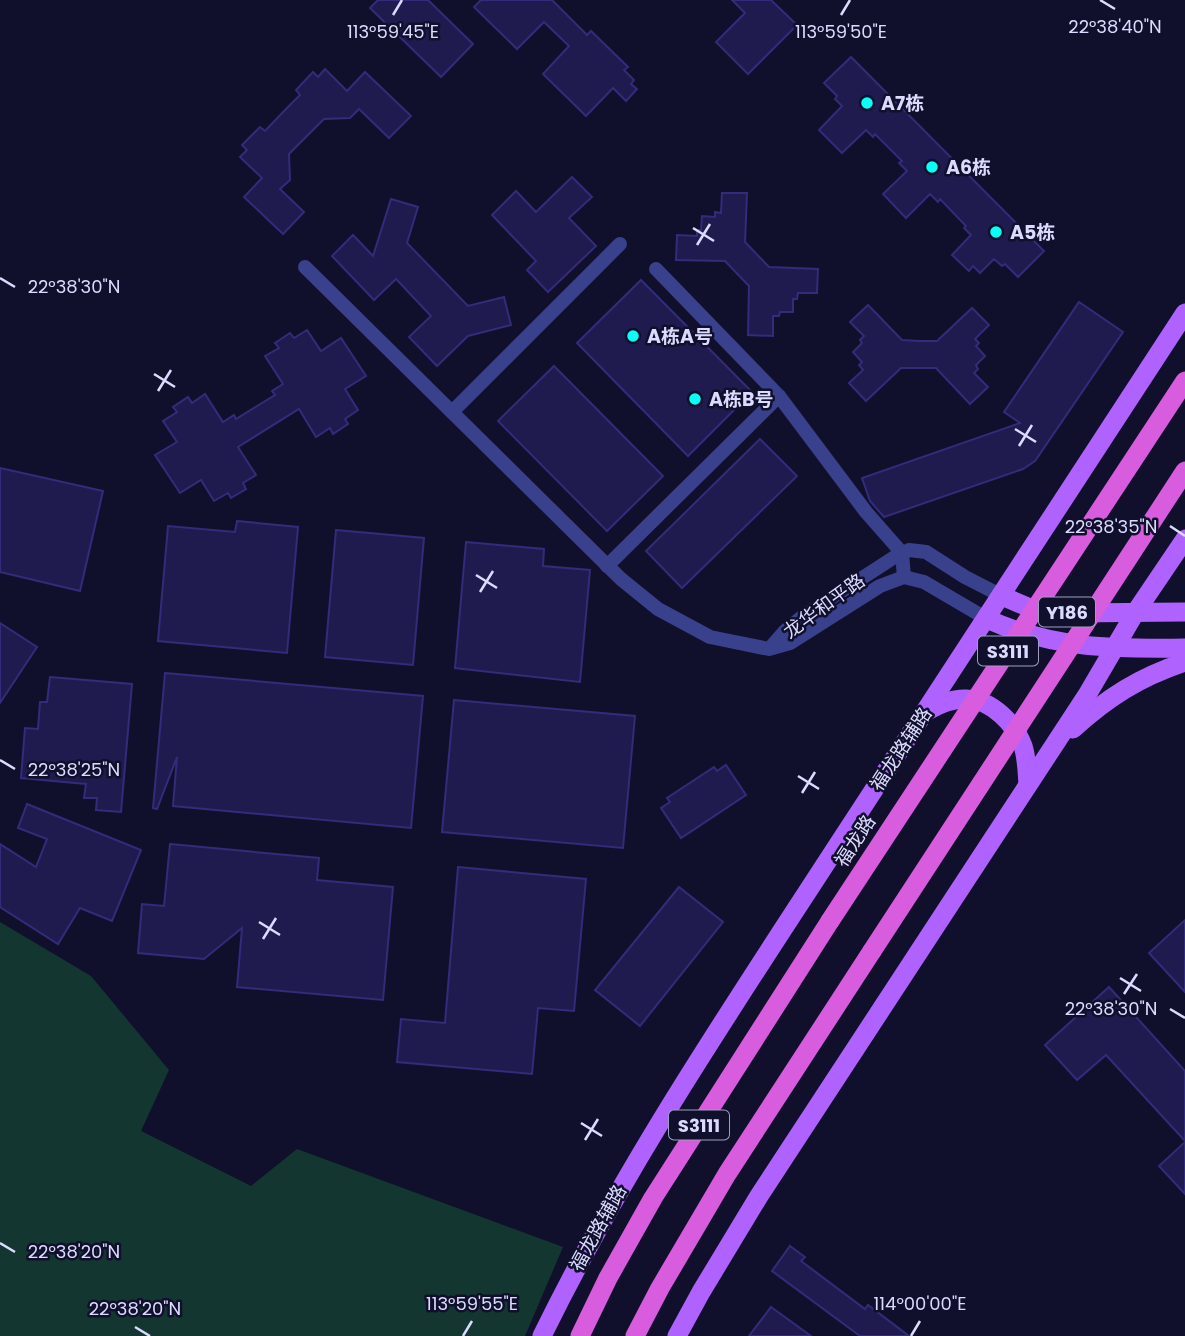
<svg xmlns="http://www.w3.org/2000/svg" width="1185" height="1336" font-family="Poppins,'Noto Sans SC',sans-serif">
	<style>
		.green { fill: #133630 }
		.building { fill: #1f1b4e; stroke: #322c7a; stroke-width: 2 }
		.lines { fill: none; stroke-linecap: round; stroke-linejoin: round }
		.minor { stroke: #39418c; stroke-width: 14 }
		.primary { stroke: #b062ff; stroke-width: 19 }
		.trunk { stroke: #d85cde; stroke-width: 19 }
		.trunk-bridge { stroke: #d85cde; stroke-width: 19 }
		.ticks { fill: none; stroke: #dbdbff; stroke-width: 2.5 }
		.poi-dot { fill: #07fff7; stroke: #11102c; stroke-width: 2.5 }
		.labels { text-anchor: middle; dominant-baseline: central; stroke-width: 5; stroke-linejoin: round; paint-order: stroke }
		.shield { fill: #11102c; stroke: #9e9ec0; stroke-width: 2 }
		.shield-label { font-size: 18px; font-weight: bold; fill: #dbdbff }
		.poi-label { font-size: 19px; font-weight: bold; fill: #dbdbff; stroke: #11102c; text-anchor: start }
		.street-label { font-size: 19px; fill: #dbdbff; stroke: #11102c }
		.ticks-label { font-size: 18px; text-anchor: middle; fill: #dbdbff; stroke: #11102c; stroke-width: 5; stroke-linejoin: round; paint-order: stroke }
	</style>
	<rect width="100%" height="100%" fill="#11102c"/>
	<path class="green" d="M 0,922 L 91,976 L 169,1070 L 141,1131 L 251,1186 L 297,1149 L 563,1247 L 525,1336 L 0,1336 Z"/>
	<g class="building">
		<path d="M 378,0 L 428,0 L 473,44 L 441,77 L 370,8 Z"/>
		<path d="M 481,0 L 552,0 L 587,35 L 591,31 L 628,67 L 624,70 L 634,80 L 631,84 L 637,89 L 626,101 L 613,88 L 586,116 L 543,74 L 569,46 L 544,22 L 517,49 L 474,7 Z"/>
		<path d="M 732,0 L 771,0 L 797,25 L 748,74 L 716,42 L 745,13 Z"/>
		<path d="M 851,57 L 1044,251 L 1018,277 L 1005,264 L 1002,266 L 994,259 L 980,273 L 973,266 L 969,271 L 952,255 L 971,235 L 964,228 L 966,226 L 940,199 L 938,202 L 930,194 L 906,218 L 883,194 L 907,171 L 899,163 L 902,161 L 875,134 L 873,137 L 866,130 L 842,153 L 819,130 L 842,106 L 835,99 L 837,96 L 824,83 Z"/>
		<path d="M 325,69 L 347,91 L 365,72 L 411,116 L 389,138 L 359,109 L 350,118 L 324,119 L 289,154 L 290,180 L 280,189 L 304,212 L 283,234 L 244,197 L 262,178 L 240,157 L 247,150 L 242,145 L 260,127 L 265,131 L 285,110 L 300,95 L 296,90 L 313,72 L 318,77 Z"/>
		<path d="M 572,177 L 592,197 L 569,218 L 596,246 L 548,292 L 527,270 L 536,261 L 492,215 L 516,191 L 536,212 Z"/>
		<path d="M 722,193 L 747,193 L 745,242 L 769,267 L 818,269 L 817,293 L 798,293 L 797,299 L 793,299 L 793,312 L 780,312 L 779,316 L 773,316 L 773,336 L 748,335 L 749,286 L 725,261 L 676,260 L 677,235 L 697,236 L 697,230 L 701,230 L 702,216 L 715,217 L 715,212 L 721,213 Z"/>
		<path d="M 391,199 L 418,207 L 407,243 L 468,306 L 504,297 L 511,325 L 468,336 L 437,366 L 409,337 L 431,316 L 396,279 L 374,300 L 332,256 L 353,235 L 373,256 Z"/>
		<path d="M 641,280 L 752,392 L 688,456 L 577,343 Z"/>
		<path d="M 1079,302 L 1123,332 L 1035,461 L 1023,469 L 884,517 L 870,501 L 862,478 L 1020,423 L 1004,412 Z"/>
		<path d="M 868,305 L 902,340 L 919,341 L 937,341 L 972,308 L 989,325 L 975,339 L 979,343 L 976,346 L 985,356 L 976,365 L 978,369 L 974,373 L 988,387 L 970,404 L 936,368 L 901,368 L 866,401 L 849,383 L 863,370 L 859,365 L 862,362 L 853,352 L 862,343 L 860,340 L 864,336 L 850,322 Z"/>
		<path d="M 307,330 L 321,351 L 341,338 L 366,376 L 345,389 L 358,410 L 345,419 L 348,424 L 333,434 L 330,428 L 316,437 L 299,409 L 238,447 L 256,475 L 243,483 L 246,489 L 231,498 L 228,493 L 214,501 L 201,480 L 180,493 L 155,455 L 177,442 L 163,421 L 177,412 L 173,407 L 188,397 L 192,403 L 205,394 L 223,422 L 234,415 L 236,419 L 275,395 L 272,391 L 283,384 L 265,356 L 279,348 L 275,343 L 290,333 L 294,338 Z"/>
		<path d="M 554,366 L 663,476 L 607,531 L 498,421 Z"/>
		<path d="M 760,439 L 797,476 L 682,588 L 646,551 Z"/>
		<path d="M 0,468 L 103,491 L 80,591 L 0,572 Z"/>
		<path d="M 237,521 L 298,527 L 287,653 L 158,641 L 168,526 L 235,532 Z"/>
		<path d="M 336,530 L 424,538 L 413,665 L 325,657 Z"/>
		<path d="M 466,542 L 544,549 L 543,566 L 590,570 L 580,682 L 455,668 Z"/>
		<path d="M 0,623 L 37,647 L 0,703 Z"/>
		<path d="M 165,673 L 423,696 L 411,828 L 173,806 L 177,757 L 157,809 L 153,808 Z"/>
		<path d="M 50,677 L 132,684 L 121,812 L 96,810 L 97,798 L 84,798 L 86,784 L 21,778 L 25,728 L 38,729 L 40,702 L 47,702 Z"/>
		<path d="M 454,700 L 635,716 L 623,848 L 442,832 Z"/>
		<path d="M 726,765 L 746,795 L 681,838 L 661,808 L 670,802 L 667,798 L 714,767 L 717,771 Z"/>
		<path d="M 27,804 L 141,850 L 112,921 L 80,908 L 58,944 L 0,907 L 0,844 L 36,867 L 47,839 L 18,828 Z"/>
		<path d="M 170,844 L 319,858 L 317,880 L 393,887 L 383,1000 L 237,987 L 242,928 L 204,959 L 138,953 L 142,904 L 164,906 Z"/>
		<path d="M 458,867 L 586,879 L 574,1011 L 538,1008 L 532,1074 L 397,1062 L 401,1019 L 445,1023 Z"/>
		<path d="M 679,887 L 723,922 L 640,1026 L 595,990 Z"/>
		<path d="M 1185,920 L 1185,992 L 1149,953 Z"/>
		<path d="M 1109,987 L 1185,1071 L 1185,1141 L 1106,1055 L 1077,1080 L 1045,1045 Z"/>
		<path d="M 1185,1142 L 1185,1194 L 1159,1166 Z"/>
		<path d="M 790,1246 L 805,1257 L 801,1261 L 865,1309 L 868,1305 L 909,1336 L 860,1336 L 772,1271 Z"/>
		<path d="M 771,1307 L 811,1336 L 749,1336 Z"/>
	</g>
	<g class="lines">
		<g class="minor">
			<path d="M 305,267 L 621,579 L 658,609 L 710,637 L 769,649 L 790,643 L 880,586 L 904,577 L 924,582 L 987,619"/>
			<path d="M 656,269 L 779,396 L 866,512 L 902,553 L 904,577"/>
			<path d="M 452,412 L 620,244"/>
			<path d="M 607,566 L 779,396"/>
			<path d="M 770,648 L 784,632 L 802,617 L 893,558 L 909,550 L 926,552 L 965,577 L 1002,596"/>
		</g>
		<g class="primary">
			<path d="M 1002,596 L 1030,608 L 1069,613 L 1185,612"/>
			<path d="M 987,619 C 1053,649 1114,649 1185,648"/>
			<path d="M 925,712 C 939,705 952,698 967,699 C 992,700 1015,724 1023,746 C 1027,758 1027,772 1028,784"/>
			<path d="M 1073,729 C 1108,697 1140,677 1185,662"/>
			<path d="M 542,1336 C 624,1168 728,1014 830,857 C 948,676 1067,495 1185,313"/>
			<path d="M 677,1336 L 701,1292 L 759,1196 L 1087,695 L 1135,613 L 1185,539"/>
		</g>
		<g class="trunk">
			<path d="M 580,1336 L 608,1278 L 653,1198 L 830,921"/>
			<path d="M 635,1336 L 660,1288 L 727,1174 L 872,951"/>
		</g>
		<g class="trunk-bridge">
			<path d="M 830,921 L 1185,381"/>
			<path d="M 872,951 L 1185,471"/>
		</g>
	</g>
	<path class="ticks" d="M 1100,0 L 1115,9M 393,15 L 402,0M 841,15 L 850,0M 693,228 L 714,241M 697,245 L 710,224M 0,278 L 15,287M 154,374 L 175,387M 158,391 L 171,370M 1015,429 L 1036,442M 1019,446 L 1032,425M 1170,526 L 1185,536M 476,575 L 497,588M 480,592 L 493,571M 0,760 L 15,769M 798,776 L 819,789M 802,793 L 815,772M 259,922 L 280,935M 263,939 L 276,918M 1120,978 L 1141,991M 1124,994 L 1137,974M 1170,1009 L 1185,1018M 581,1123 L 602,1136M 585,1140 L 598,1119M 0,1243 L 15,1252M 135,1327 L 150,1336M 463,1336 L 472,1321M 911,1336 L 920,1321"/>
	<g class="poi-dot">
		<circle cx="867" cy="103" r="7"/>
		<circle cx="932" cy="167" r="7"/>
		<circle cx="996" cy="232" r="7"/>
		<circle cx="633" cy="336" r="7"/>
		<circle cx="695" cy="399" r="7"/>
	</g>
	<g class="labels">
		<g class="shield">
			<rect x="1039" y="597.5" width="56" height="29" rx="5"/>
			<rect x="978" y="636.5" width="60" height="29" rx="5"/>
			<rect x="669" y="1110.5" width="60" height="29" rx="5"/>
		</g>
		<g class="shield-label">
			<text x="1067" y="612">Y186</text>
			<text x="1008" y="651">S3111</text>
			<text x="699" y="1125">S3111</text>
		</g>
		<g class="poi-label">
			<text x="881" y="103">A7栋</text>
			<text x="946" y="167">A6栋</text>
			<text x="1010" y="232">A5栋</text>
			<text x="647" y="336">A栋A号</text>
			<text x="709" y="399">A栋B号</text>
		</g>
		<g class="street-label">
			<text transform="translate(824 606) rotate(-36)">龙华和平路</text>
			<text transform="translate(901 749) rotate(-57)">福龙路辅路</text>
			<text transform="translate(855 841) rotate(-57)">福龙路</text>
			<text transform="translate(598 1228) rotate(-61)">福龙路辅路</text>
		</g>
	</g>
	<g class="ticks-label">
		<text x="1115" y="33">22°38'40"N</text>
		<text x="393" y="38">113°59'45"E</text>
		<text x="841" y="38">113°59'50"E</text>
		<text x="74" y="293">22°38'30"N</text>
		<text x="1111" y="533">22°38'35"N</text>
		<text x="74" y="776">22°38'25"N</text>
		<text x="1111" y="1015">22°38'30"N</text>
		<text x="74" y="1258">22°38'20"N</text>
		<text x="472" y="1310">113°59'55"E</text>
		<text x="920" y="1310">114°00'00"E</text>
		<text x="135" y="1315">22°38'20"N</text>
	</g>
</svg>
